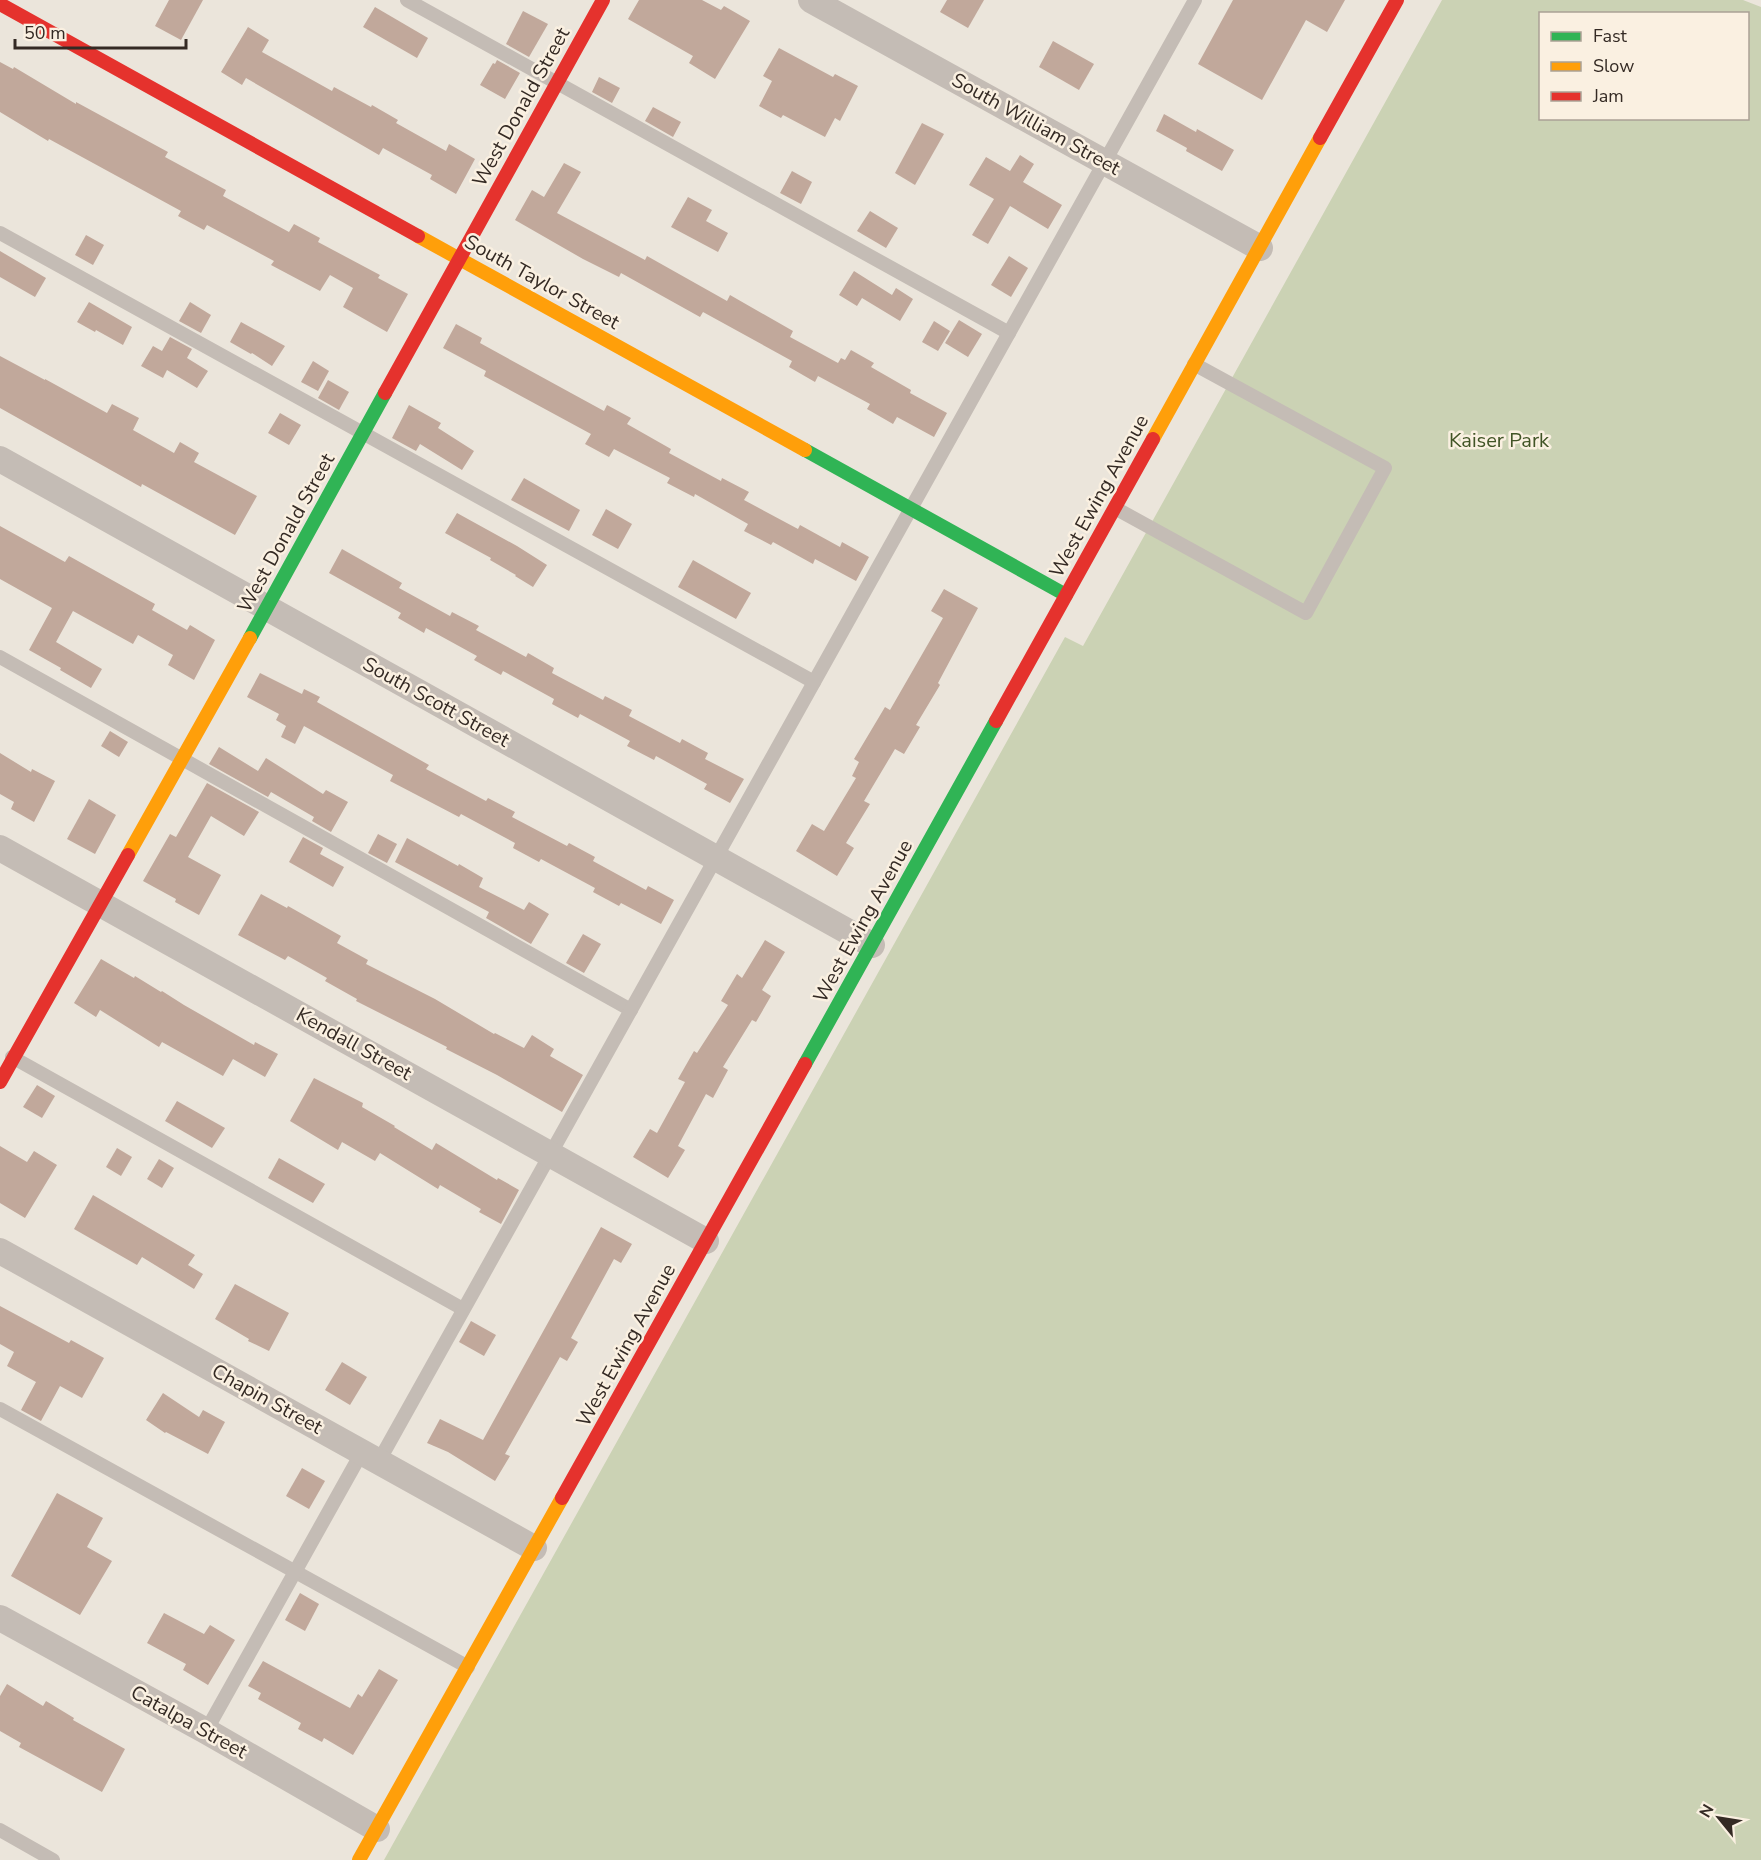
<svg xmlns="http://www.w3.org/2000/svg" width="1761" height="1860" font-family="'Nunito Sans',sans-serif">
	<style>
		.green { fill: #cbd2b4; fill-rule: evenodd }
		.building { fill: #c1a89b }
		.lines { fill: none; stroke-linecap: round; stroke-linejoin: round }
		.lane { stroke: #c4bcb5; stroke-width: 14 }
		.street { stroke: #c4bcb5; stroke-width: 26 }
		.fast { stroke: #30b455; stroke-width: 14 }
		.slow { stroke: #ff9f0a; stroke-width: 14 }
		.jam { stroke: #e5322d; stroke-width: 14 }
		.labels { text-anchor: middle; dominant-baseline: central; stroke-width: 5; stroke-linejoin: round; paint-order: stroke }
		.street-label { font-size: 20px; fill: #342a24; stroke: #faf0e1 }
		.park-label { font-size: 20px; fill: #415426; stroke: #faf0e1 }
	</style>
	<rect width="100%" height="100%" fill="#ebe5db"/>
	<path class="green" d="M 1442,0 L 1743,0 L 1761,7 L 1761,1860 L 384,1860 L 1065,637 L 1083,646 ZM 1540,14 L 1748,14 L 1748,118 L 1540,118 Z"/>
	<g class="building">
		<path d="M 169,0 L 203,0 L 181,40 L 155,26 Z"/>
		<path d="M 639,0 L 702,0 L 721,10 L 724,6 L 750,21 L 715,79 L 689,63 L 693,56 L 628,19 Z"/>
		<path d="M 947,0 L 984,0 L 968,28 L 940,12 Z"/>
		<path d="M 1233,0 L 1345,0 L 1327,32 L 1306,20 L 1262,100 L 1198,64 Z"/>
		<path d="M 375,7 L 428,38 L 417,58 L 363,27 Z"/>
		<path d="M 523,11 L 548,24 L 529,57 L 506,44 Z"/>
		<path d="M 248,27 L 269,40 L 262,52 L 332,91 L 334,87 L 371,107 L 372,105 L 398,120 L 396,123 L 446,151 L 449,144 L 475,159 L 456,194 L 430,179 L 432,175 L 383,148 L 379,155 L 246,78 L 242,85 L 221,72 Z"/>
		<path d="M 1053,41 L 1094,64 L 1079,90 L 1039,67 Z"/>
		<path d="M 779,48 L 833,77 L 835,74 L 858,86 L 840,121 L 835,118 L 825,137 L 783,115 L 781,118 L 759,106 L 772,81 L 763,76 Z"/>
		<path d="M 497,60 L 520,73 L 505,99 L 480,85 L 493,63 L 495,64 Z"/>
		<path d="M 0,62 L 13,69 L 14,67 L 76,104 L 76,102 L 168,152 L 165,157 L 226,190 L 223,196 L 289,232 L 294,224 L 320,238 L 318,242 L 380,275 L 378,278 L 408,294 L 387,332 L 343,307 L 353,288 L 330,275 L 320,291 L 271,265 L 274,261 L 207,225 L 204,230 L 178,216 L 181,211 L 49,139 L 48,141 L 0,112 Z"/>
		<path d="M 599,77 L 620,88 L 612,103 L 592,92 Z"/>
		<path d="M 653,107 L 681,122 L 673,137 L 645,121 Z"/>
		<path d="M 1164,114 L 1196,132 L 1197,129 L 1234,150 L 1222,171 L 1186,151 L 1187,148 L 1156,131 Z"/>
		<path d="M 922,123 L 944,134 L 915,185 L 895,173 Z"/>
		<path d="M 1020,155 L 1034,164 L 1023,182 L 1062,205 L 1048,229 L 1010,206 L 988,244 L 972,235 L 994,199 L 969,185 L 986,157 L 1010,171 Z"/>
		<path d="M 564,163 L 581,172 L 557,213 L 645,260 L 647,256 L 727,301 L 730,295 L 793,331 L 790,337 L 838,363 L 841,358 L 845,360 L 851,350 L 874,363 L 871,367 L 911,390 L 910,393 L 947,413 L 934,437 L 897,417 L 893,424 L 867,409 L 870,404 L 818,376 L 815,382 L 789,367 L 792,361 L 703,312 L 700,317 L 621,273 L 619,277 L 583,259 L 515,220 L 532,190 L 544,197 Z"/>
		<path d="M 792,171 L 812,182 L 801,204 L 780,193 Z"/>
		<path d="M 688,197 L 712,210 L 706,221 L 728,233 L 718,252 L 671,227 Z"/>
		<path d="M 870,211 L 898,228 L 886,248 L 857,231 Z"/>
		<path d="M 86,235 L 104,245 L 93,265 L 75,255 Z"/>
		<path d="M 0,251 L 46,278 L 35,297 L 0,277 Z"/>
		<path d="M 1009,256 L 1028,268 L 1011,297 L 991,285 Z"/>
		<path d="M 854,271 L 892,295 L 896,288 L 913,299 L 900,321 L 862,298 L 857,306 L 839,295 Z"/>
		<path d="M 89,302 L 132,327 L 123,345 L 96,330 L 95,332 L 77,322 Z"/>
		<path d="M 190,302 L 211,315 L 201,333 L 179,321 Z"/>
		<path d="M 959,320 L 982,334 L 968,357 L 945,343 Z"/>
		<path d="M 934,321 L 950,331 L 938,351 L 922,342 Z"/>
		<path d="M 241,322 L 285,346 L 272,366 L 252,353 L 251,354 L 230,342 Z"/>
		<path d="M 456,324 L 482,338 L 480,343 L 571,393 L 604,411 L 607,405 L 631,418 L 627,424 L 671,449 L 669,453 L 721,481 L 722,478 L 749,492 L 744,500 L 798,529 L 800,525 L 840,547 L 842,542 L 869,557 L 856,581 L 815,559 L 813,564 L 773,542 L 771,545 L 744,531 L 748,524 L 695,494 L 694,497 L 667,483 L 670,478 L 614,449 L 609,457 L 585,444 L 591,434 L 484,376 L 486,371 L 443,348 Z"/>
		<path d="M 170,337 L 192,349 L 187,358 L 208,371 L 197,388 L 167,370 L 163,378 L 141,366 L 153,346 L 162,351 Z"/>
		<path d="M 0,356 L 45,380 L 45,379 L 107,413 L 112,404 L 139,418 L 133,430 L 174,453 L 180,442 L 199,453 L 194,462 L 257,496 L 235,535 L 142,484 L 141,487 L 0,408 Z"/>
		<path d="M 313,361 L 329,371 L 318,391 L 301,382 Z"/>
		<path d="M 328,380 L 349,392 L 339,410 L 318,398 Z"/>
		<path d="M 409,405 L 441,423 L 438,428 L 474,451 L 462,470 L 420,444 L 416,451 L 392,438 Z"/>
		<path d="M 280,413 L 301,425 L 289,445 L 268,433 Z"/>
		<path d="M 524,478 L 580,510 L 569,531 L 511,500 Z"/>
		<path d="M 606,509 L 632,524 L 618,549 L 592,535 Z"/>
		<path d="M 457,513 L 517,546 L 547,565 L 533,587 L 515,576 L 516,575 L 490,560 L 491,558 L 445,533 Z"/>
		<path d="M 0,526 L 65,562 L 69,556 L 155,604 L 152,610 L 187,630 L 190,625 L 215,640 L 194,680 L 168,665 L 173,655 L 138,635 L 133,644 L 73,611 L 56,642 L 102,669 L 91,688 L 60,670 L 61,668 L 29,650 L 52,608 L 0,579 Z"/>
		<path d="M 342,549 L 402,583 L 399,588 L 450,616 L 452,612 L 479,626 L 476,630 L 526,657 L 528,653 L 554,668 L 552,673 L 603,700 L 605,696 L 632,710 L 629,716 L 680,743 L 682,739 L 708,753 L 705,759 L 744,779 L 730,803 L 704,789 L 707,784 L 656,756 L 654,760 L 627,746 L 630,741 L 580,714 L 578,718 L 552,704 L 554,699 L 503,671 L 501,675 L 474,660 L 477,656 L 426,628 L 424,633 L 398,618 L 401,613 L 329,573 Z"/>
		<path d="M 693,560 L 751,593 L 736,619 L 678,587 Z"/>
		<path d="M 944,589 L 978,608 L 938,683 L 940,685 L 916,725 L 920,727 L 904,754 L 895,749 L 864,801 L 870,804 L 846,843 L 854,848 L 837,876 L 796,851 L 812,824 L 824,831 L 856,778 L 852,776 L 859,762 L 854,759 L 885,707 L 890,710 L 943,618 L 931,611 Z"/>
		<path d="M 260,673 L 302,694 L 304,689 L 320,697 L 317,702 L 429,765 L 426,769 L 486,801 L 488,798 L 515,812 L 512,817 L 567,846 L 569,843 L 595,857 L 593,861 L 646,890 L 648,886 L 674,900 L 661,924 L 621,903 L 619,906 L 593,892 L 595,888 L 541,859 L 539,862 L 513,848 L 515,843 L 461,814 L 459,817 L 390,781 L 393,775 L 304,726 L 295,744 L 281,737 L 286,726 L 276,720 L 279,714 L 247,697 Z"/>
		<path d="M 110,731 L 128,742 L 119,757 L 101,746 Z"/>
		<path d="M 219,747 L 258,771 L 266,758 L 323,794 L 326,790 L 348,802 L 331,832 L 312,821 L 314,817 L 271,792 L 268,797 L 209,764 Z"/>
		<path d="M 0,753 L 31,772 L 32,769 L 55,781 L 34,822 L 11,809 L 14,802 L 0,794 Z"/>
		<path d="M 207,783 L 259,812 L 244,836 L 211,816 L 188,857 L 221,875 L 199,915 L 175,902 L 176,899 L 143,881 L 170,834 L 176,837 Z"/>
		<path d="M 89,799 L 116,815 L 95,854 L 67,839 Z"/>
		<path d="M 378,834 L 397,844 L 387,863 L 368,853 Z"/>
		<path d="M 303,837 L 323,848 L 320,854 L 344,867 L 333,887 L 289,862 Z"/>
		<path d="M 407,838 L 458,866 L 459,864 L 483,878 L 479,887 L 524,910 L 529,902 L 549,914 L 531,944 L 486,918 L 489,912 L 395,862 Z"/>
		<path d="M 261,894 L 287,908 L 288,906 L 341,936 L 337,943 L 368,960 L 366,964 L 435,999 L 494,1034 L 495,1033 L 524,1048 L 532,1035 L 554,1049 L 550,1056 L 583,1075 L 562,1112 L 497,1075 L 446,1049 L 447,1047 L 356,1001 L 357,999 L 325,981 L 327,978 L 288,956 L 285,960 L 238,935 Z"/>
		<path d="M 583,934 L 601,944 L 584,973 L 566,963 Z"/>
		<path d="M 765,940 L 785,952 L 762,990 L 771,996 L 756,1022 L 752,1020 L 723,1067 L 728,1070 L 713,1098 L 706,1094 L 678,1146 L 685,1150 L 668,1178 L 633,1157 L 650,1129 L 657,1133 L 685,1082 L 678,1079 L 694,1051 L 697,1053 L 728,1005 L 721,1001 L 737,974 L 742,978 Z"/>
		<path d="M 101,959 L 134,978 L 135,976 L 161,992 L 162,991 L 184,1005 L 254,1045 L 255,1042 L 278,1054 L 265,1077 L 233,1059 L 223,1076 L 162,1042 L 159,1047 L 100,1010 L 96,1017 L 74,1003 Z"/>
		<path d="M 314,1078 L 363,1103 L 362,1107 L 395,1126 L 394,1127 L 432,1150 L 436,1143 L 497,1180 L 498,1178 L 519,1190 L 501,1224 L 479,1212 L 481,1209 L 440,1185 L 438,1189 L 380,1153 L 375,1161 L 342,1142 L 338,1150 L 290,1121 Z"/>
		<path d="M 37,1085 L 55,1096 L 42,1118 L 23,1107 Z"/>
		<path d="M 177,1101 L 225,1128 L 212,1148 L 165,1121 Z"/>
		<path d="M 0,1146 L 27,1162 L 34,1151 L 57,1165 L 25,1218 L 0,1203 Z"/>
		<path d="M 117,1148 L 132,1157 L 121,1176 L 106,1167 Z"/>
		<path d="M 279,1158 L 325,1184 L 313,1203 L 268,1178 Z"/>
		<path d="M 159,1159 L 174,1168 L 162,1188 L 147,1179 Z"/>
		<path d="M 93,1195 L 195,1255 L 188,1265 L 203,1274 L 194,1289 L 142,1257 L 137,1265 L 74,1229 Z"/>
		<path d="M 601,1227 L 632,1244 L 621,1263 L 614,1259 L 571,1338 L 578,1342 L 567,1361 L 560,1357 L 505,1454 L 510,1456 L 495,1481 L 448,1452 L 427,1443 L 440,1419 L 483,1440 Z"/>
		<path d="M 235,1284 L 289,1313 L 269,1351 L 248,1341 L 249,1339 L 215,1319 Z"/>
		<path d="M 0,1306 L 69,1343 L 71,1340 L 104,1358 L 82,1398 L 60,1386 L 41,1421 L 21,1410 L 36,1382 L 7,1366 L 14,1352 L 0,1344 Z"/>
		<path d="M 471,1321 L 496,1335 L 484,1356 L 459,1342 Z"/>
		<path d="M 342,1362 L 367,1377 L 350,1405 L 325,1390 Z"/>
		<path d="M 163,1393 L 199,1417 L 203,1410 L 225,1422 L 208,1454 L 166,1432 L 165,1433 L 146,1420 Z"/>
		<path d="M 302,1468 L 325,1481 L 309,1509 L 286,1496 Z"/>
		<path d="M 57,1493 L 103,1518 L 87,1547 L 112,1561 L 80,1615 L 11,1576 Z"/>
		<path d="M 300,1593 L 319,1604 L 305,1631 L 285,1620 Z"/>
		<path d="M 164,1613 L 204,1634 L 210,1625 L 235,1640 L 208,1685 L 183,1670 L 186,1664 L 147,1643 Z"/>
		<path d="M 263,1661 L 350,1708 L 358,1694 L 362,1697 L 379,1669 L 398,1680 L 353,1755 L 324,1738 L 322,1742 L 298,1729 L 301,1723 L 258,1699 L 261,1693 L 248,1686 Z"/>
		<path d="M 7,1684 L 43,1706 L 46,1701 L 74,1718 L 73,1720 L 125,1749 L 102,1792 L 19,1747 L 21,1743 L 0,1731 L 0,1696 Z"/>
	</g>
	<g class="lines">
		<g class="lane">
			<path d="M 407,0 L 1009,333"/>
			<path d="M 0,233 L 814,682"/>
			<path d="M 1115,508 L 1306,613 L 1385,468 L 1194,364"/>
			<path d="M 0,657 L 631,1010"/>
			<path d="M 12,1057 L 463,1309"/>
			<path d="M 0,1409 L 468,1667"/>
			<path d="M 379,1461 L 1195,0"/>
			<path d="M 206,1731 L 362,1452"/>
			<path d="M 0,1830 L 53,1860"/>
		</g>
		<g class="street">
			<path d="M 811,0 L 1260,248"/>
			<path d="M 0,459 L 872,945"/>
			<path d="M 0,848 L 706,1241"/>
			<path d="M 0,1251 L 534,1548"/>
			<path d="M 0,1618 L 206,1731 L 377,1829"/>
		</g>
		<g class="fast">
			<path d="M 805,450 L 1066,595"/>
			<path d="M 250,638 L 385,393"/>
			<path d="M 805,1064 L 996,721"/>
		</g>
		<g class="slow">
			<path d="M 418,236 L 805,450"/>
			<path d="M 1153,439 L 1320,138"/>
			<path d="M 128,855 L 250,638"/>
			<path d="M 359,1860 L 562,1498"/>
		</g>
		<g class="jam">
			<path d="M 0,4 L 418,236"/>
			<path d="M 1320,138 L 1397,0"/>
			<path d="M 385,393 L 603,0"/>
			<path d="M 996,721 L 1153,439"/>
			<path d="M 0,1082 L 128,855"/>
			<path d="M 562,1498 L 805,1064"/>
		</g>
	</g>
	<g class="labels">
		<g class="street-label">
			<text transform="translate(521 107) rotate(-61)">West Donald Street</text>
			<text transform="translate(1036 124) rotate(29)">South William Street</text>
			<text transform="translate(542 282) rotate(29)">South Taylor Street</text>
			<text transform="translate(1099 496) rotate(-61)">West Ewing Avenue</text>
			<text transform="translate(286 533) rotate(-61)">West Donald Street</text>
			<text transform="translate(436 702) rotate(29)">South Scott Street</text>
			<text transform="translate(863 921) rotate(-61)">West Ewing Avenue</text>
			<text transform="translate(354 1044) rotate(29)">Kendall Street</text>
			<text transform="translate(626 1345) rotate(-61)">West Ewing Avenue</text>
			<text transform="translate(267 1399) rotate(29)">Chapin Street</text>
			<text transform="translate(189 1722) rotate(29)">Catalpa Street</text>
		</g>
		<g class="park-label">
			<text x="1499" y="440">Kaiser Park</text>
		</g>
	</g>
	<rect x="1539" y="12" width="210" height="108" fill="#faf0e1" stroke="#aba195" stroke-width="1.5"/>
	<rect x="1551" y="32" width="30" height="9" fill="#30b455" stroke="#aba195" stroke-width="1.5"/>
	<text x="1593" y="42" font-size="18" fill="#342a24">Fast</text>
	<rect x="1551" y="62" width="30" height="9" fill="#ff9f0a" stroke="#aba195" stroke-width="1.5"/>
	<text x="1593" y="72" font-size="18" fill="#342a24">Slow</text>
	<rect x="1551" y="92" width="30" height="9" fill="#e5322d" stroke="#aba195" stroke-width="1.5"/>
	<text x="1593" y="102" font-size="18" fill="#342a24">Jam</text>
	<g transform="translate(1719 1818) rotate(300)" stroke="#faf0e1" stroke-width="4.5" paint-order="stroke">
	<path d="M0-4.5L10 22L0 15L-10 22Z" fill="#342a24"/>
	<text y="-9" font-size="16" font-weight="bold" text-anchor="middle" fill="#342a24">N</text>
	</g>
	<path d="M15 39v9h171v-9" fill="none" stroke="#342a24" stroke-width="3"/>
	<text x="24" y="39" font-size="18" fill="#342a24" stroke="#faf0e1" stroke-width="4.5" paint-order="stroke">50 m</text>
</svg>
